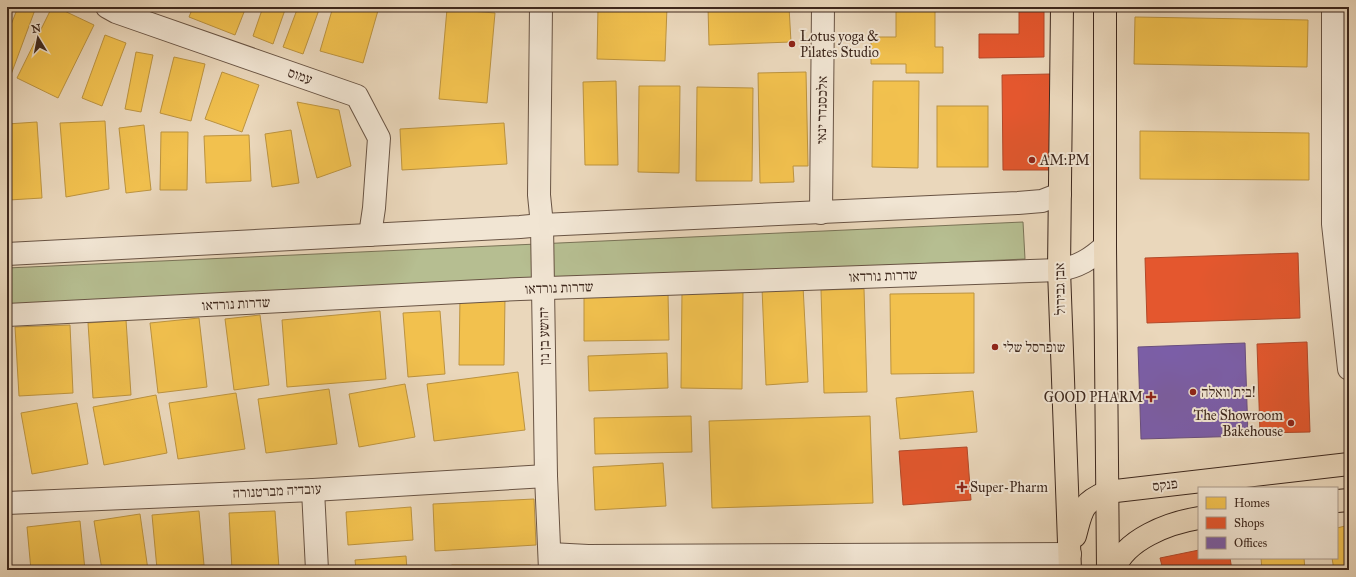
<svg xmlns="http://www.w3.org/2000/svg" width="1356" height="577" font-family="'IM FELL Great Primer','Frank Ruhl Libre',serif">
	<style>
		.green { fill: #b6be91; stroke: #7a7357 }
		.homes { fill: #f2c14e; stroke: #bc933f }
		.shops { fill: #e4572e; stroke: #b24929 }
		.offices { fill: #7b5ea7; stroke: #694e7e }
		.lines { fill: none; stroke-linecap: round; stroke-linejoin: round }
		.minor-casing { stroke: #695444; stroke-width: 24 }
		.major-casing { stroke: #3e281d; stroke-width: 24 }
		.minor { stroke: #f1e5d3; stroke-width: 22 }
		.major { stroke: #ead7bb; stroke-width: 22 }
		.poi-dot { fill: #8f2418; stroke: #f1e5d3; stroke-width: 1.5 }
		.labels { text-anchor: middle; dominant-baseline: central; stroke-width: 4; stroke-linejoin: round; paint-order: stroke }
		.poi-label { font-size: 14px; fill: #3e281d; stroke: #f1e5d3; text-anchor: start }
		.street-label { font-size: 14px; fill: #3e281d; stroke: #f1e5d3 }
	</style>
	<rect width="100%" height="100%" fill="#ead7bb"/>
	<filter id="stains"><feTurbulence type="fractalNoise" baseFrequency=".005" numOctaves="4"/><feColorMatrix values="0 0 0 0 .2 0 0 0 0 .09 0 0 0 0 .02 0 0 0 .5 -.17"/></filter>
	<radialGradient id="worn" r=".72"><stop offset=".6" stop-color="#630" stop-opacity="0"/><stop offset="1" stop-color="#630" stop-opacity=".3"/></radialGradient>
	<path class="green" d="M 1023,222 L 1025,259 L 7,305 L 7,268 Z"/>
	<g class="homes">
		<path d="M 18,7 L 36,7 L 9,80 L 7,79 L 7,35 Z"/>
		<path d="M 52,7 L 56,7 L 94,25 L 58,98 L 17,78 Z"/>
		<path d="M 193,7 L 246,7 L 235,35 L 189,17 Z"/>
		<path d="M 263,7 L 286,7 L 273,44 L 253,36 Z"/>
		<path d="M 298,7 L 320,7 L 303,54 L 283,47 Z"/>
		<path d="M 333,7 L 379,7 L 363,63 L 320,51 Z"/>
		<path d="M 598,7 L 667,7 L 665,61 L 597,59 Z"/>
		<path d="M 708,7 L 789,7 L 791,42 L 709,45 Z"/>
		<path d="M 871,7 L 935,7 L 935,47 L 943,47 L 943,73 L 906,73 L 906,64 L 871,64 L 871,37 L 896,37 L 896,11 L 871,11 Z"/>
		<path d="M 447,9 L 495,13 L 487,103 L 439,99 Z"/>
		<path d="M 1135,17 L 1308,20 L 1307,67 L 1134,64 Z"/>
		<path d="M 105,35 L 126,43 L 102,106 L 82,98 Z"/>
		<path d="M 136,52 L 153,55 L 141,112 L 125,109 Z"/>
		<path d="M 174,57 L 205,64 L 191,121 L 160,113 Z"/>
		<path d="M 222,72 L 259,85 L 242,132 L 205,119 Z"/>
		<path d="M 806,72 L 808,166 L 793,166 L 794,182 L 760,183 L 758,73 Z"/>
		<path d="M 616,81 L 618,165 L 585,165 L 583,82 Z"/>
		<path d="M 873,81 L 919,81 L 918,168 L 872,167 Z"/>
		<path d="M 639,86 L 680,86 L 679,173 L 638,172 Z"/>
		<path d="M 697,87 L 753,88 L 752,181 L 696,181 Z"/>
		<path d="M 297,102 L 339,110 L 351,166 L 317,178 Z"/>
		<rect x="937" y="106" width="51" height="61"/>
		<path d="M 105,121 L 109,189 L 66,197 L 60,123 Z"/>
		<path d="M 37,122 L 42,198 L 9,200 L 7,165 L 7,124 Z"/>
		<path d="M 504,123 L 507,164 L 402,170 L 400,129 Z"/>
		<path d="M 144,125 L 151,190 L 126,193 L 119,128 Z"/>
		<path d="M 291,130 L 299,183 L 272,187 L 265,134 Z"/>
		<path d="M 1140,131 L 1309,133 L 1309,180 L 1140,179 Z"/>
		<path d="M 161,132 L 188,132 L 187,190 L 160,190 Z"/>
		<path d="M 249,135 L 251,181 L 206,183 L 204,136 Z"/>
		<path d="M 803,286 L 808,382 L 766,385 L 762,288 Z"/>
		<path d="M 864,289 L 867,392 L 824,393 L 821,290 Z"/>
		<path d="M 682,290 L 743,291 L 742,389 L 681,388 Z"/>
		<path d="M 584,293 L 668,293 L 669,340 L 584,341 Z"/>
		<path d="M 974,293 L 974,373 L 891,374 L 890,294 Z"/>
		<path d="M 460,297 L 505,298 L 504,365 L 459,365 Z"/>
		<path d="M 380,311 L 386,379 L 287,387 L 282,320 Z"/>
		<path d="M 440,311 L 445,374 L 408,377 L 403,313 Z"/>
		<path d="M 260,315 L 269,385 L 234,390 L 225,319 Z"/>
		<path d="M 199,318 L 207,387 L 158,393 L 150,323 Z"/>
		<path d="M 126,320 L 131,395 L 93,398 L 88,323 Z"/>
		<path d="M 70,325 L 73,393 L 19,396 L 15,327 Z"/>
		<path d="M 667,353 L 668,388 L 589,391 L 588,356 Z"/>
		<path d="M 518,372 L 525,430 L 434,441 L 427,384 Z"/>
		<path d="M 405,384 L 415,437 L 359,447 L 349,394 Z"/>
		<path d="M 329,389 L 337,444 L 266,453 L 258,399 Z"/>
		<path d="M 973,391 L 977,432 L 900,439 L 896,398 Z"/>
		<path d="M 236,393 L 245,449 L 178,459 L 169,403 Z"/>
		<path d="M 156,395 L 167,453 L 104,465 L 93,407 Z"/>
		<path d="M 77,403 L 88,464 L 32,474 L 21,413 Z"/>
		<path d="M 691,416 L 692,452 L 595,454 L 594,418 Z"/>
		<path d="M 870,416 L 873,503 L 712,508 L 709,421 Z"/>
		<path d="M 663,463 L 666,506 L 595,510 L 593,467 Z"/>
		<path d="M 534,499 L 536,545 L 435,551 L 433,504 Z"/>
		<path d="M 411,507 L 413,540 L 348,545 L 346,512 Z"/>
		<path d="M 199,511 L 204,565 L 157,569 L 152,515 Z"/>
		<path d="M 275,511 L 279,568 L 232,570 L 229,513 Z"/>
		<path d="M 140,514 L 148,570 L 102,570 L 94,521 Z"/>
		<path d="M 80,521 L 85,570 L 31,570 L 27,527 Z"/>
		<path d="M 1349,525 L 1349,570 L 1334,570 L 1332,558 L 1337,558 L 1337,528 Z"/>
		<path d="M 406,556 L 407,570 L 356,570 L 355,560 Z"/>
		<path d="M 1261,558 L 1304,558 L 1305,570 L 1262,570 Z"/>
		<rect x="452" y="565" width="78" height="5"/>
	</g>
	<g class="shops">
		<path d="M 1019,7 L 1044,7 L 1044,57 L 979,58 L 979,34 L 1019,34 Z"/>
		<path d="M 1051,74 L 1051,170 L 1003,170 L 1002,75 Z"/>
		<path d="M 1298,253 L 1300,318 L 1147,323 L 1145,258 Z"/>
		<path d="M 1307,342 L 1310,432 L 1260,433 L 1257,344 Z"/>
		<path d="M 967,447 L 971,500 L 903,505 L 899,451 Z"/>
		<path d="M 1199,550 L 1199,558 L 1230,558 L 1232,570 L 1163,570 L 1160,558 Z"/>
	</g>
	<path class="offices" d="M 1245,343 L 1248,436 L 1141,439 L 1138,347 Z"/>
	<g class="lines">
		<g class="minor-casing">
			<g id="minor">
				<path d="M 107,7 L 116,12 L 357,96 L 379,138 L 374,208 L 370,235"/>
				<path d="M 541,7 L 539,195 L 542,225 L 546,476 L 550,570"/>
				<path d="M 1333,7 L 1333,224 L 1349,369"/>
				<path d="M 821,213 L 823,7"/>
				<path d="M 7,254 L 520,227 L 542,225 L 1018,203 L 1042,201 L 1060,194"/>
				<path d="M 7,315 L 520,289 L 1059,270 C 1078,267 1091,259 1105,246"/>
				<path d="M 313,490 L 317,570"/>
				<path d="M 7,503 L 313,490 L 546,476"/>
				<path d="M 550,554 L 588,556 L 1070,554"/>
			</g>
		</g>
		<g class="major-casing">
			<g id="major">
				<path d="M 1062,7 L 1059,270 L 1070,570"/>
				<path d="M 1105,7 L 1105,246 L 1108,570"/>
				<path d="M 1337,501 L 1349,500"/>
				<path d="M 1075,536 C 1082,510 1081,503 1107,492 L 1349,464"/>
				<path d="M 1114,570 C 1125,539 1169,523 1199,518"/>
			</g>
		</g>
		<use href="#minor" class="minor"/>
		<use href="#major" class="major"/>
	</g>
	<g class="poi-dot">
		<circle cx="792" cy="44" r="4"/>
		<circle cx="1032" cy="160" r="4"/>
		<circle cx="995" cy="347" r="4"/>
		<circle cx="1193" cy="392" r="4"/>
		<path d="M1149 391h4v4h4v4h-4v4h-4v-4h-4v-4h4z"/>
		<circle cx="1291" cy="423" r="4"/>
		<path d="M960 481h4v4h4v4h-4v4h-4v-4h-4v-4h4z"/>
	</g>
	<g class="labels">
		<g class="poi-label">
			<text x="800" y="36">Lotus yoga &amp;<tspan x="800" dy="16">Pilates Studio</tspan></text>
			<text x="1040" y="160">AM:PM</text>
			<text x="1003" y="347">שופרסל שלי</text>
			<text x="1201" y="392">בית וואלה!</text>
			<text x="1143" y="397" text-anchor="end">GOOD PHARM</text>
			<text x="1283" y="415" text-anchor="end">The Showroom<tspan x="1283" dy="16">Bakehouse</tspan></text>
			<text x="970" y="487">Super-Pharm</text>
		</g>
		<g class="street-label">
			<text transform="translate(300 76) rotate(19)">עמוס</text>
			<text transform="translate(822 110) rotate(-89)">אלכסנדר ינאי</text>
			<text transform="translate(883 276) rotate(-2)">שדרות נורדאו</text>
			<text transform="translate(559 288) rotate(-2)">שדרות נורדאו</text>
			<text transform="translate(1060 289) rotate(-91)">אבן גבירול</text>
			<text transform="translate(236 304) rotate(-3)">שדרות נורדאו</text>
			<text transform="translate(544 336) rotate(-91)">יהושע בן נון</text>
			<text transform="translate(1165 485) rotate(-7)">פנקס</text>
			<text transform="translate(277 491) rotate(-3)">עובדיה מברטנורה</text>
		</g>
	</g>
	<rect width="1356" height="577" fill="none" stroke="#ead7bb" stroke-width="24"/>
	<rect x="8" y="8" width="1340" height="561" fill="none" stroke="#3e281d" stroke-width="2"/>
	<rect x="12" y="12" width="1332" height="553" fill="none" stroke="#3e281d"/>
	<rect x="1198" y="487" width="140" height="72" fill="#f1e5d3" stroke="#a9998a"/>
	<rect x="1206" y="497" width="20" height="12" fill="#f2c14e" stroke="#a9998a"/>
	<text x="1234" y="507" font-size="12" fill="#3e281d">Homes</text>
	<rect x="1206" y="517" width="20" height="12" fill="#e4572e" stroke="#a9998a"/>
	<text x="1234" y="527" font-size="12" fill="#3e281d">Shops</text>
	<rect x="1206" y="537" width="20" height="12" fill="#7b5ea7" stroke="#a9998a"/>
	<text x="1234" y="547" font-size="12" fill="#3e281d">Offices</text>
	<g transform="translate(38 38) rotate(350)" stroke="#f1e5d3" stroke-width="3" paint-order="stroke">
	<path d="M0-3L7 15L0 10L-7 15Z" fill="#3e281d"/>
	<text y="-6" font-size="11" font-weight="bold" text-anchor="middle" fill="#3e281d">N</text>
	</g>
	<rect width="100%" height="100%" filter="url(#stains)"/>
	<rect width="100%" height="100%" fill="url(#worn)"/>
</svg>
